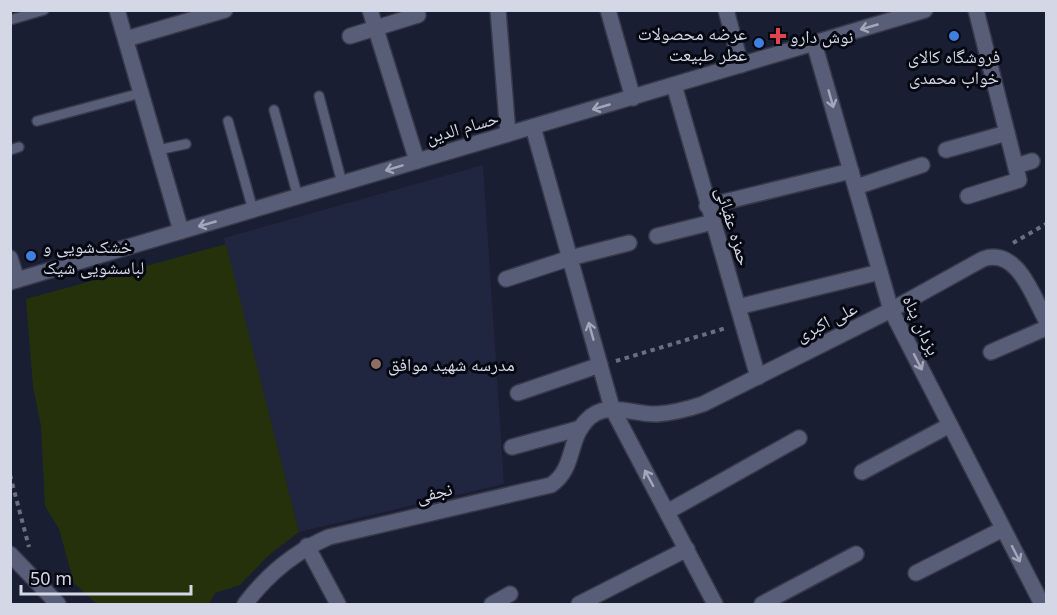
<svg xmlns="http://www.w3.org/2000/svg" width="1057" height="615" font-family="'Noto Sans','Noto Naskh Arabic',sans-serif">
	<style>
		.built { fill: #202540 }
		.green { fill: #24310b }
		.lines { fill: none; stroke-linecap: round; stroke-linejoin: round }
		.lane-casing { stroke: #37394b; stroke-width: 12 }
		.street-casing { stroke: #37394b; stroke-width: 18 }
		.secondary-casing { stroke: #37394b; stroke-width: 18 }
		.path { stroke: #6a6e80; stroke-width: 4; stroke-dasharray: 4.5 4.5; stroke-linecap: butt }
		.lane { stroke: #595e78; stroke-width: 9 }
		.street { stroke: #595e78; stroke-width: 15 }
		.secondary { stroke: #595e78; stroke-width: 15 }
		.oneway { stroke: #a3a7ba }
		.health-dot { fill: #e0444e; stroke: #070912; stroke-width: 2 }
		.shop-dot { fill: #3f7fe0; stroke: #070912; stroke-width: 2 }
		.education-dot { fill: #8d6e63; stroke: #070912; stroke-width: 2 }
		.labels { text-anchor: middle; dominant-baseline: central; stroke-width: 6; stroke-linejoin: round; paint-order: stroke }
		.poi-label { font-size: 18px; fill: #d4d8e6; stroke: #070912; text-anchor: start }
		.street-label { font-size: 18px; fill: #d4d8e6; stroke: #070912 }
	</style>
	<rect width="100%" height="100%" fill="#1a1e33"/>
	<path class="built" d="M 483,165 L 504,484 L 299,532 L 224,238 Z"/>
	<path class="green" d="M 226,244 L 299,532 L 268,556 L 240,585 L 215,593 L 209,604 L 97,604 L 74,583 L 59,529 L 45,506 L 41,426 L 33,387 L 26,299 Z"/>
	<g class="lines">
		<g class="lane-casing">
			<g id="lane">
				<path d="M 10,20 L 44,10"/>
				<path d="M 319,96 L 342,183"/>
				<path d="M 274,110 L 298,197"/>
				<path d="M 37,121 L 141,93"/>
				<path d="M 228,121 L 253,210"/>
				<path d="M 10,150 L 19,147"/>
				<path d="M 158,150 L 186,144"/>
			</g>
		</g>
		<g class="street-casing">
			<g id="street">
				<path d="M 117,10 L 181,231"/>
				<path d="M 370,10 L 417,161"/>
				<path d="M 498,10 L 508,134"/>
				<path d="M 608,10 L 633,98"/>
				<path d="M 726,10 L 741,65"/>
				<path d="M 350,36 L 418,15"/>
				<path d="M 126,39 L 225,10"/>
				<path d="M 814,43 L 891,310 L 1042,604"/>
				<path d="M 674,85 L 758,377"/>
				<path d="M 533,127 L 612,408 L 715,604"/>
				<path d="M 946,150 L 1007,133"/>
				<path d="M 1016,166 L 1032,161"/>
				<path d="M 856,187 L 922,165"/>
				<path d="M 968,196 L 1019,180 L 976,10"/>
				<path d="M 707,206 L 851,171"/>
				<path d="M 657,236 L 713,222"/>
				<path d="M 10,258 L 17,280"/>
				<path d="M 506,279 L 570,258 L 629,243"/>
				<path d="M 738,307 L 880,272"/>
				<path d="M 991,352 L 1046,328"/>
				<path d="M 518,393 L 600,365"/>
				<path d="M 512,447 L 581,428"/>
				<path d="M 862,472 L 950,425"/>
				<path d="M 667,512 L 799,438"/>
				<path d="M 307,546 L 338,604"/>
				<path d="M 916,573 L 1003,529"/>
				<path d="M 245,604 C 267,575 296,551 329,537 L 551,485 C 575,469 568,440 586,421 C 606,399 632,415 657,414 C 673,413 688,409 703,404 L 891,310 L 983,259 C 1018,247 1033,297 1046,320"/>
				<path d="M 492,604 L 510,594"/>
				<path d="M 579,604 L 687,549"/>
				<path d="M 762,604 L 856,554"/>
			</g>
		</g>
		<g class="secondary-casing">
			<g id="secondary">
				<path d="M 10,282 L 925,10"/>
				<path d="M 10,554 L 58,604"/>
			</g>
		</g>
		<g class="path">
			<path d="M 1013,243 L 1046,224"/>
			<path d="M 616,361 L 726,328"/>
			<path d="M 10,475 L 29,547"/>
		</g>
		<use href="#lane" class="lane"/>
		<use href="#street" class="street"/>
		<use href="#secondary" class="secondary"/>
	</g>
	<defs><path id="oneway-shaft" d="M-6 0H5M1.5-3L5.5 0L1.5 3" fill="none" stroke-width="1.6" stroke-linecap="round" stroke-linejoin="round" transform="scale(1.5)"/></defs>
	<g class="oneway">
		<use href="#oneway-shaft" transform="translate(869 27) rotate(164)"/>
		<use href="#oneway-shaft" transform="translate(831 99) rotate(74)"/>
		<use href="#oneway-shaft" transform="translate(601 107) rotate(164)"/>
		<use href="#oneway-shaft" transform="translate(394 168) rotate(163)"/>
		<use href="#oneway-shaft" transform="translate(207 224) rotate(164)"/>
		<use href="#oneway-shaft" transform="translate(591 331) rotate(-106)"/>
		<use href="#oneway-shaft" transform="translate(918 362) rotate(63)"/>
		<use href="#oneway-shaft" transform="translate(649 478) rotate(-118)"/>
		<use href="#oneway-shaft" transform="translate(1016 554) rotate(63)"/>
	</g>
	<path class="health-dot" d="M775 27h6v6h6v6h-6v6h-6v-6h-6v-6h6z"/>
	<g class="shop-dot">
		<circle cx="954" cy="36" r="6"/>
		<circle cx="759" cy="43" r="6"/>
		<circle cx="31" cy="256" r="6"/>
	</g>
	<circle class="education-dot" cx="376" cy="364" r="6"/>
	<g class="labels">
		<g class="poi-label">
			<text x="747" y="33" text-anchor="end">عرضه محصولات<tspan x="747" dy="21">عطر طبیعت</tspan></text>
			<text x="790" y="36">نوش دارو</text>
			<text x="954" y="56" text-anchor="middle">فروشگاه کالای<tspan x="954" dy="21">خواب محمدی</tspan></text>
			<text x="43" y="246">خشک‌شویی و<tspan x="43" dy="21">لباسشویی شیک</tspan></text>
			<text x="388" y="364">مدرسه شهید موافق</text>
		</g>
		<g class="street-label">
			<text transform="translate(462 127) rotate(-16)">حسام الدین</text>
			<text transform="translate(734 226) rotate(73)">حمزه عقبائی</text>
			<text transform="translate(826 321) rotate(-27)">علی اکبری</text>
			<text transform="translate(922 325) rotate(65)">یزدان پناه</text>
			<text transform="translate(434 492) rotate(-13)">نجفی</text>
		</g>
	</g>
	<rect width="1057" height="615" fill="none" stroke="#d4d8e6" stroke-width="24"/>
	<path d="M21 585v9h170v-9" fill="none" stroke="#d4d8e6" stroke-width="3"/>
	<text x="30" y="585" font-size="18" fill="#d4d8e6" stroke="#070912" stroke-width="4.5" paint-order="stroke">50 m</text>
</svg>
